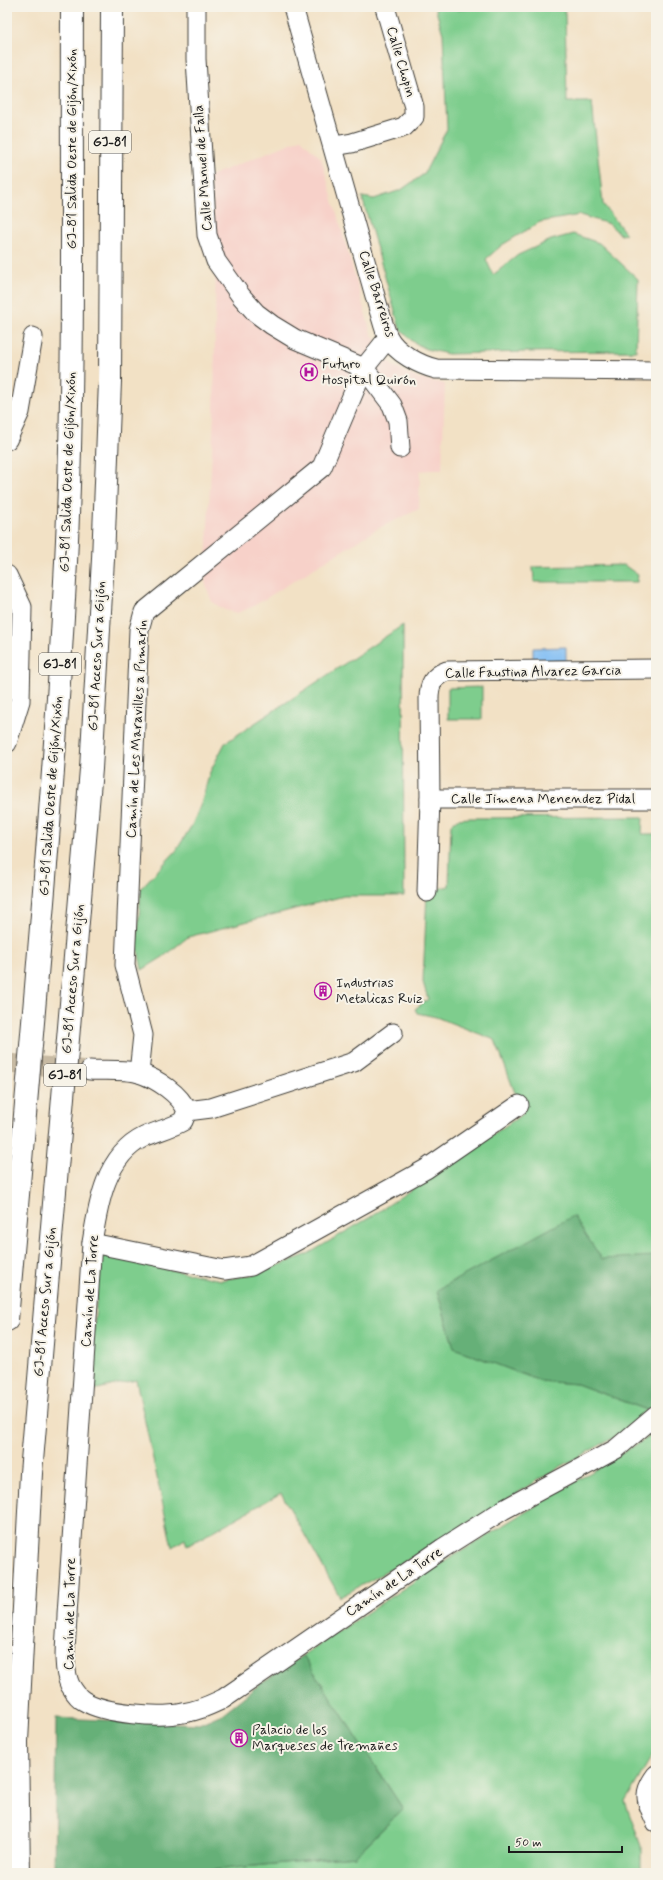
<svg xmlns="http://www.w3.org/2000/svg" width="663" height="1880" font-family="Mynerve,sans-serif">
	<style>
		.built { fill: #f7d1c9 }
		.green { fill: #7ecd8d; stroke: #4d7454 }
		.forest { fill: #66b078; stroke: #41664a }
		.water { fill: #81bef4; stroke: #4e6d88 }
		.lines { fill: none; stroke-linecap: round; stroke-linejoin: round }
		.minor-tunnel { stroke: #c7baa3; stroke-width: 19; stroke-dasharray: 19 10; stroke-linecap: butt }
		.minor-casing { stroke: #3c3a35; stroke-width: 21 }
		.highway-casing { stroke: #3c3a35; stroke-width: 24 }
		.minor { stroke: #fff; stroke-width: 19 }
		.highway { stroke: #fff; stroke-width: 22 }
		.labels { text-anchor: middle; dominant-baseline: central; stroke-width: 4; stroke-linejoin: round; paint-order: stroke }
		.shield { fill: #f7f3e8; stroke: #5e5c59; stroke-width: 1 }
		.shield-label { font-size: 13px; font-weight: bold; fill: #1c1c1c }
		.street-label { font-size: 14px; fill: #1c1c1c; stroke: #f7f3e8 }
		.poi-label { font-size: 14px; fill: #1c1c1c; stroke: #f7f3e8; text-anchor: start }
	</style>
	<rect width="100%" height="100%" fill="#f7f3e8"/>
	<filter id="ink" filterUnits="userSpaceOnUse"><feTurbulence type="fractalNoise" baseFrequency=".025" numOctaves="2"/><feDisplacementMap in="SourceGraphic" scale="8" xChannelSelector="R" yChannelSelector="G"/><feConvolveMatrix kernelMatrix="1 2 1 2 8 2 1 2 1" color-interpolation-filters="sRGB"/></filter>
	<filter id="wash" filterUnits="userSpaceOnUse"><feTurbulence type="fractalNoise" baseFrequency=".012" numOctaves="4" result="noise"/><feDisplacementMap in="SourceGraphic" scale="16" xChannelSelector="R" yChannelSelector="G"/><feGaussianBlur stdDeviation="0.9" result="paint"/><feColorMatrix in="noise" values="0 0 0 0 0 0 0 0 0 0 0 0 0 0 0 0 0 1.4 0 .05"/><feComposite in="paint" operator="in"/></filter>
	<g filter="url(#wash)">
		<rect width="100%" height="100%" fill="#f2e1c5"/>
		<path class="built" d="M 301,139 L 321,158 L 371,333 L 385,357 L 393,366 L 414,377 L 445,384 L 442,469 L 420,471 L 419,509 L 377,529 L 252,607 L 237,613 L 225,610 L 212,602 L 205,582 L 214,413 L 216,242 L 210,176 Z"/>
		<g class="green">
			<path d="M 435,7 L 457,7 L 458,10 C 492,5 531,4 565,10 L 567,102 L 592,102 L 603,204 L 626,234 L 621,235 L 609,224 L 580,215 L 540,222 L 502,245 L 486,259 L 493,275 L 518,255 L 551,240 L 573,234 L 599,243 L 638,279 L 636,351 L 526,352 L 448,354 L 426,349 L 412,341 L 400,329 L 362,197 L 374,199 L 401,190 L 424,174 L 447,129 L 443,34 Z"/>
			<path d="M 624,565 L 638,575 L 637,582 L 534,582 L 533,567 Z"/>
			<path d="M 403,625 L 404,896 L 344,896 L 188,937 L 163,957 L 142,970 L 137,945 L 141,888 L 176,851 L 192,825 L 201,804 L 210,772 L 225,743 Z"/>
			<path d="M 482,687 L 482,719 L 448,719 L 448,688 Z"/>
			<path d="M 643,817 L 642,834 L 656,834 L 656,1259 L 437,1290 L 454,1348 L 540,1381 L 577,1384 L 647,1410 L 615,1437 L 560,1467 L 406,1561 L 340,1597 L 281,1493 L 187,1546 L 185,1539 L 172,1547 L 136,1380 L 89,1391 L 100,1255 L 221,1280 L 255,1274 L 306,1255 L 372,1216 L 523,1114 L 495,1040 L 436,1017 L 417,1013 L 415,1009 L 428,999 L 423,982 L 427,892 L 449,886 L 451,824 L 457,819 L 470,818 Z"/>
			<path d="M 655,1433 L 656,1749 L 625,1802 L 641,1846 L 641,1873 L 183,1873 L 355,1856 L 403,1809 L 303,1655 L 439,1565 Z"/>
		</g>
		<g class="forest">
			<path d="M 573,1216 L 602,1259 L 656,1256 L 656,1405 L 647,1410 L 577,1384 L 540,1381 L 454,1348 L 437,1290 Z"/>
			<path d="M 303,1655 L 403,1809 L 355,1856 L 183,1873 L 54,1873 L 56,1718 L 199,1724 L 222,1714 L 261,1683 Z"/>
		</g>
		<path class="water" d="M 566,647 L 566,661 L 533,661 L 533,648 Z"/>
	</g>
	<g filter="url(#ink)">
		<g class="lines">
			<path class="minor-tunnel" d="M 7,1063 L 90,1070"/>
			<g class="minor-casing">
				<g id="minor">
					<path d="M 196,7 L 196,59 L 207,235 L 216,261 L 241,296 L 256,313 L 272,325 L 295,339 L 364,368 L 392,405 L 398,421 L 400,448"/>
					<path d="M 293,7 L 379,310 C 382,319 384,329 388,337 C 396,353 420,365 436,369 L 656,371"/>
					<path d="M 334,146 L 352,143 L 404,127 L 414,117 L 414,107 L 385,7"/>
					<path d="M 7,440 L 20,412 L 33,337"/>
					<path d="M 7,575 L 22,607 L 20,701 L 7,743"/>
					<path d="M 430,799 L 656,799"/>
					<path d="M 427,892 L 430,799 L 429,699 C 429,684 433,676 447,671 L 656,669"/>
					<path d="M 90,1070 C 104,1071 126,1069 139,1073 C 157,1079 180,1094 187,1111 L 183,1121 C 171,1128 157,1131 144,1137 C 105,1156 98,1205 92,1243 L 67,1614 C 67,1635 61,1665 70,1685 C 73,1690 78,1698 84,1701 C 105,1714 159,1718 183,1713 C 198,1711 210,1705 223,1699 L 443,1548 L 503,1510 L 616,1449 L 656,1415"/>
					<path d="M 139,1073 L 143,1035 L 125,965 L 139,630 L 144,612 L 322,467 L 364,368 L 388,338"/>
					<path d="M 187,1111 L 211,1108 L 354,1062 L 393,1033"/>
					<path d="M 92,1243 L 224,1270 L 251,1266 L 426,1169 L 519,1105"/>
					<path d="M 656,1775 C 641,1795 647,1801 656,1822"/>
				</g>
			</g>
			<g class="highway-casing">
				<g id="highway">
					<path d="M 7,1320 C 29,1067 53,815 66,562 C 75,377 71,192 72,7"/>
					<path d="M 19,1873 L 17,1742 L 31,1473 L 91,769 L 103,559 L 110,381 L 112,7"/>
				</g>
			</g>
			<use href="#minor" class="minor"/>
			<use href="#highway" class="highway"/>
		</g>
	</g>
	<defs>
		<g id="hospital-ring" transform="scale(0.9)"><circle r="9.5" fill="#f7f3e8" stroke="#b5179e" stroke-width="1.5"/><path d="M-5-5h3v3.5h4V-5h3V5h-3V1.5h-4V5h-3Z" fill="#b5179e"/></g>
		<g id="building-ring" transform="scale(0.9)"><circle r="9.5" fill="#f7f3e8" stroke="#b5179e" stroke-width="1.5"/><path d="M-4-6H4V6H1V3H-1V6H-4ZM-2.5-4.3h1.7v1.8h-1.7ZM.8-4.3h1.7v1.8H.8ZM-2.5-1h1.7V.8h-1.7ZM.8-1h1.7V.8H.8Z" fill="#b5179e"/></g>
	</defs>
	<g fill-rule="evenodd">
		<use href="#hospital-ring" x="309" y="372"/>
		<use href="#building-ring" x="323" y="991"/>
		<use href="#building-ring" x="239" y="1738"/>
	</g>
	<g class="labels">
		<g class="shield">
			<rect x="89" y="131" width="42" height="22" rx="3"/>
			<rect x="39" y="653" width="42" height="22" rx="3"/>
			<rect x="44" y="1064" width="42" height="22" rx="3"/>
		</g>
		<g class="shield-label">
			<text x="110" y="142">GJ-81</text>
			<text x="60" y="664">GJ-81</text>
			<text x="65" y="1075">GJ-81</text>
		</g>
		<g class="street-label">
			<text transform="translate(401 62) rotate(74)">Calle Chopin</text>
			<text transform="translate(72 149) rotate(-90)">GJ-81 Salida Oeste de Gijón/Xixón</text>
			<text transform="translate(203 168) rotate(-94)">Calle Manuel de Falla</text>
			<text transform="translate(377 294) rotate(72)">Calle Barreiros</text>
			<text transform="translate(68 472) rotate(-88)">GJ-81 Salida Oeste de Gijón/Xixón</text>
			<text transform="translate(97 656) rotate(-87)">GJ-81 Acceso Sur a Gijón</text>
			<text transform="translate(533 672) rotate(-1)">Calle Faustina Alvarez Garcia</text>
			<text transform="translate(137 729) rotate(-87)">Camín de Les Maravilles a Pumarín</text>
			<text transform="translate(51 796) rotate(-86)">GJ-81 Salida Oeste de Gijón/Xixón</text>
			<text x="543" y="799">Calle Jimena Menendez Pidal</text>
			<text transform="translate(73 979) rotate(-85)">GJ-81 Acceso Sur a Gijón</text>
			<text transform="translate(90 1291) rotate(-86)">Camín de La Torre</text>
			<text transform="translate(45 1302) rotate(-85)">GJ-81 Acceso Sur a Gijón</text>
			<text transform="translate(394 1582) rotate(-34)">Camín de La Torre</text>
			<text transform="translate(70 1614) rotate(-89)">Camín de La Torre</text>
		</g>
		<g class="poi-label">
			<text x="322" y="364">Futuro<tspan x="322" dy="16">Hospital Quirón</tspan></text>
			<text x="336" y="983">Industrias<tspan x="336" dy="16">Metalicas Ruiz</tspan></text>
			<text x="252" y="1730">Palacio de los<tspan x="252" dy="16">Marqueses de Tremañes</tspan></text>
		</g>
	</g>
	<rect width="663" height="1880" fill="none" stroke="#f7f3e8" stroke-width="24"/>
	<path d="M509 1846v6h113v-6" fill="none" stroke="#1c1c1c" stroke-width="2"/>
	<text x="515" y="1846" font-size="12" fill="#1c1c1c" stroke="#f7f3e8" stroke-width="3" paint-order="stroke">50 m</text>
</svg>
